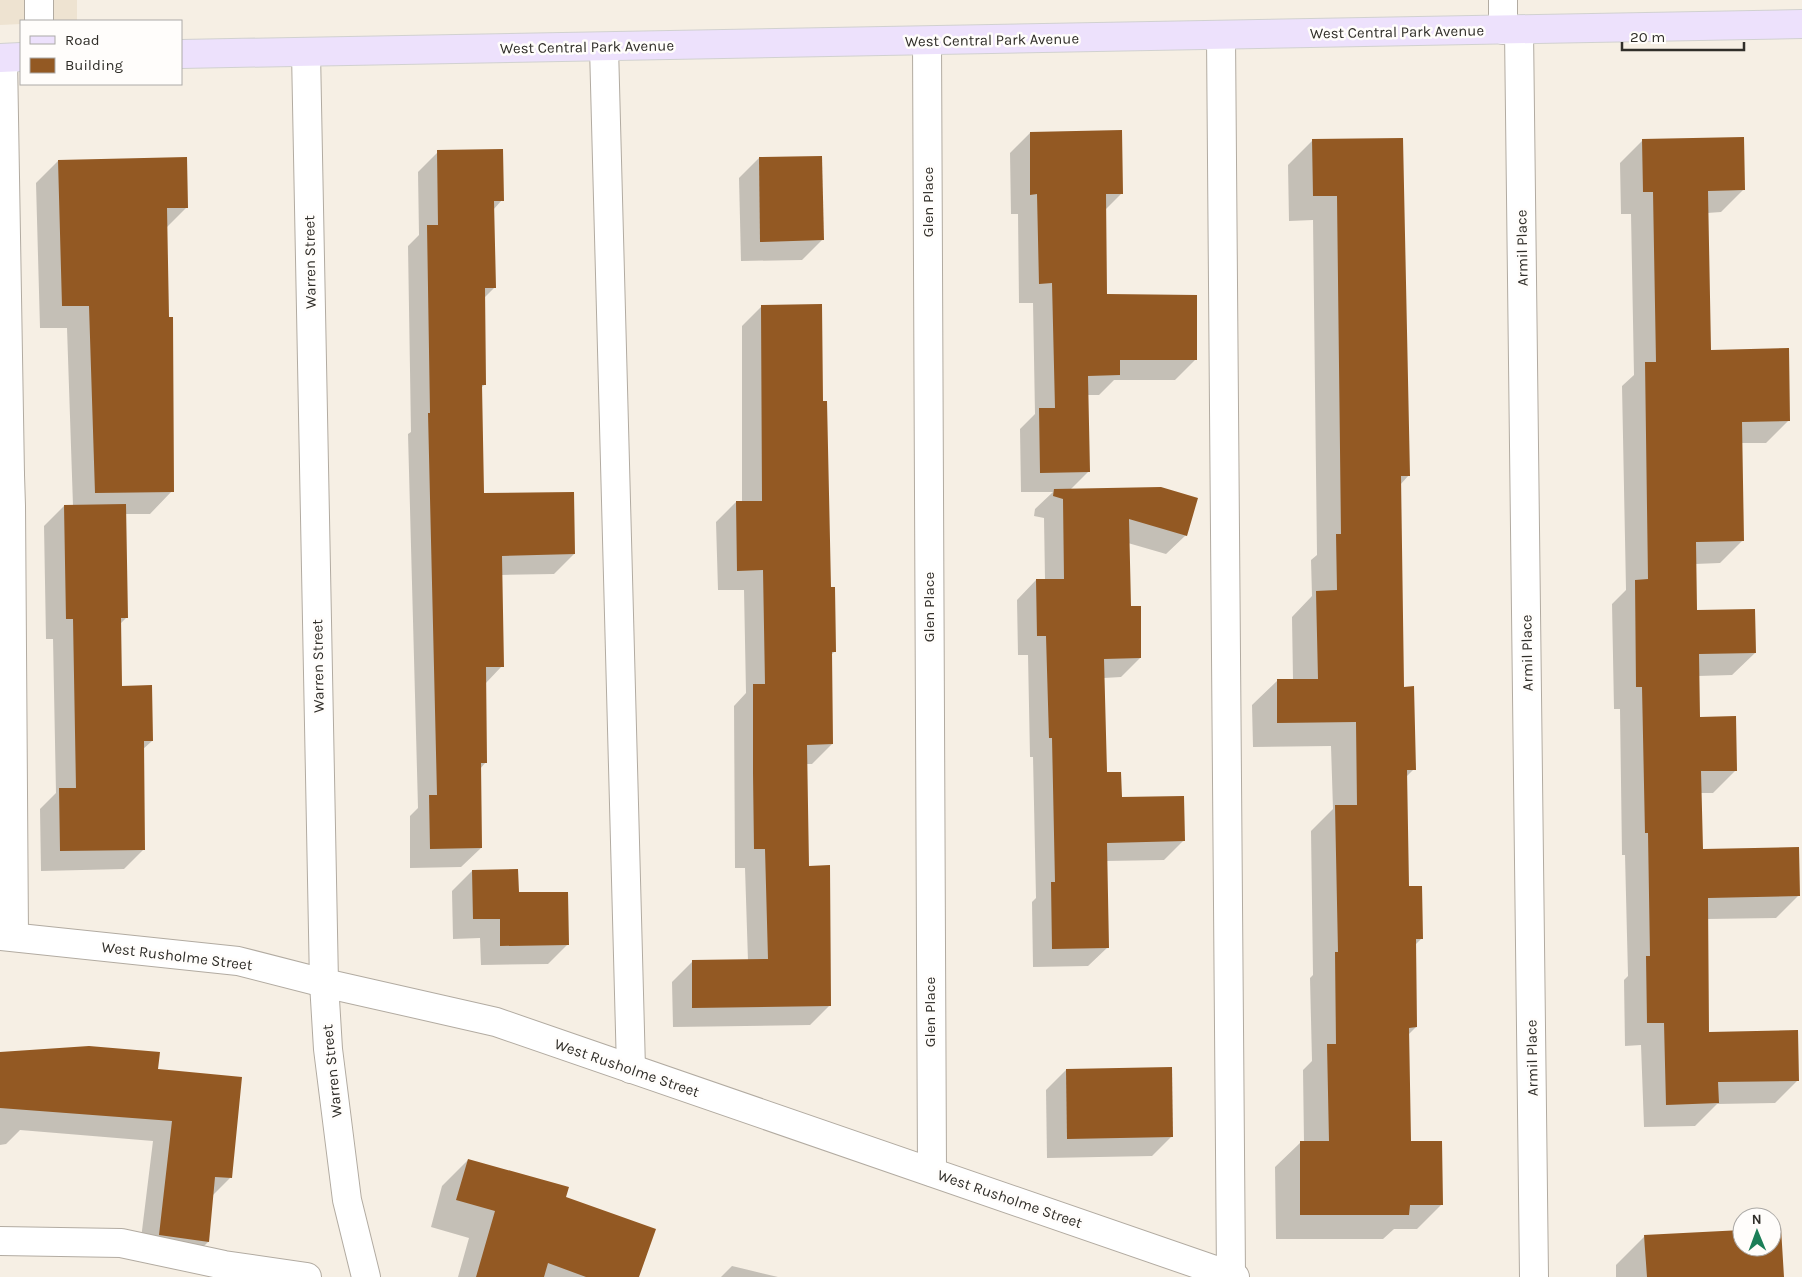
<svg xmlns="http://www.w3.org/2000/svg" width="1802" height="1277" font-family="Karla,sans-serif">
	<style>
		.built { fill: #eee3d1 }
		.shadow { fill: #0003 }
		.building { fill: #935923 }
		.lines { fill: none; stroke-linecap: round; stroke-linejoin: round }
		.minor-casing { stroke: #b2aba1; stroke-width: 30 }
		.major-casing { stroke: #d1d1d0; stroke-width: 30 }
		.minor { stroke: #fff; stroke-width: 28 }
		.major { stroke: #ede1fc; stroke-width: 28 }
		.labels { text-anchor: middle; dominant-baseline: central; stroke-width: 5; stroke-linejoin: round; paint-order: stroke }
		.street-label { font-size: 15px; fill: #302e29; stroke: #fffdfb }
	</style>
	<rect width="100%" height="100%" fill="#f6efe4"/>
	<path class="built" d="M 0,0 L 77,0 L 77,21 L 21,21 L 21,24 L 0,25 Z"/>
	<g class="shadow">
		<path d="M 1030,133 L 1122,193 L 1105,210 L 1106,296 L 1195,360 L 1175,380 L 1114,380 L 1099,395 L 1087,395 L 1089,471 L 1070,490 L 1186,535 L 1166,554 L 1128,543 L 1130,607 L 1140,658 L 1121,677 L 1104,678 L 1106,774 L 1121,798 L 1183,841 L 1164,860 L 1106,861 L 1108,947 L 1088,966 L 1033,967 L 1032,902 L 1036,898 L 1033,757 L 1030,757 L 1028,655 L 1018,655 L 1017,600 L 1036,580 L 1045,580 L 1044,518 L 1034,516 L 1035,509 L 1053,492 L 1021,492 L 1020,429 L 1035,414 L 1033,303 L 1019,303 L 1018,214 L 1011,214 L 1010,153 Z"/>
		<path d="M 1402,139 L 1409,475 L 1400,485 L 1403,688 L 1414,769 L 1406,777 L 1408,888 L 1421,939 L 1415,945 L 1416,1027 L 1408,1035 L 1410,1142 L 1441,1205 L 1417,1229 L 1394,1229 L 1383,1239 L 1276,1239 L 1275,1167 L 1300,1143 L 1304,1143 L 1303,1070 L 1312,1061 L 1310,978 L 1313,975 L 1311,831 L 1333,809 L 1331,746 L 1253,747 L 1252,705 L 1277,681 L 1293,680 L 1292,617 L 1312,596 L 1311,560 L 1317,555 L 1313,220 L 1289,221 L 1288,165 L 1313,140 Z"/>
		<path d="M 1643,140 L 1743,190 L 1721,212 L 1707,213 L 1709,351 L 1789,420 L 1766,443 L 1741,443 L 1743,540 L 1720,563 L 1695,564 L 1696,611 L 1755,653 L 1732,675 L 1698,676 L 1699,718 L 1736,770 L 1713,793 L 1701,793 L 1702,850 L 1799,895 L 1776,918 L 1707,919 L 1707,1033 L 1798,1080 L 1775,1103 L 1717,1104 L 1695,1126 L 1644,1127 L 1641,1045 L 1625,1046 L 1624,980 L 1628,976 L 1625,855 L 1622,855 L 1620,709 L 1614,709 L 1612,604 L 1626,590 L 1622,386 L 1634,375 L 1631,214 L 1621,214 L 1620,163 Z"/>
		<path d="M 438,152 L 502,200 L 493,210 L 495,287 L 484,298 L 485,384 L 481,388 L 483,495 L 574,554 L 554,574 L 501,575 L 502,666 L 485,684 L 486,762 L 480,769 L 481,848 L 461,867 L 410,868 L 410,816 L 418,808 L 408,434 L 411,432 L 408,246 L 419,235 L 418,172 Z"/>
		<path d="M 759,158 L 822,240 L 802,260 L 741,261 L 739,178 Z"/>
		<path d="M 58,161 L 187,207 L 166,228 L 172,491 L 150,514 L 125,514 L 126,618 L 120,624 L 121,687 L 152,741 L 142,750 L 144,849 L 124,869 L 41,871 L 40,809 L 56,793 L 53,639 L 46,639 L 44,526 L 64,506 L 73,506 L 67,328 L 40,328 L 36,183 Z"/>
		<path d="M 762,306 L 822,402 L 829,588 L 835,651 L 831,655 L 832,744 L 812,764 L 806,764 L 808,867 L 830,1005 L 810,1025 L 673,1027 L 672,982 L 692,962 L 748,961 L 745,868 L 735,868 L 734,706 L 746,693 L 744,590 L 718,590 L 716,522 L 736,502 L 742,502 L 742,326 Z"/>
		<path d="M 472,871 L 518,894 L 568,944 L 548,964 L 481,965 L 480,938 L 453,939 L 452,891 Z"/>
		<path d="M 0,1054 L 157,1070 L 230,1178 L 212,1196 L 208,1242 L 188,1262 L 139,1255 L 153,1141 L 20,1130 L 6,1144 L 0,1145 Z"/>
		<path d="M 1066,1070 L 1172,1136 L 1152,1156 L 1047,1158 L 1046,1090 Z"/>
		<path d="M 468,1160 L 638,1277 L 458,1277 L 469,1238 L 431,1227 L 442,1186 Z"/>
		<path d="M 1772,1230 L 1782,1277 L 1616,1277 L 1616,1265 L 1645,1236 L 1742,1231 L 1742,1247 L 1772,1247 Z"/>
		<path d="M 732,1266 L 778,1277 L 721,1277 Z"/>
	</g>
	<g class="building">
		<path d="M 1122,130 L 1123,194 L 1106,194 L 1107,294 L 1197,295 L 1197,360 L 1120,360 L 1120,375 L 1088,376 L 1090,472 L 1040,473 L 1039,408 L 1055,408 L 1052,283 L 1039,284 L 1037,194 L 1030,195 L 1030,132 Z"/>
		<path d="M 1744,137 L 1745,190 L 1708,191 L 1711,350 L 1789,348 L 1790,421 L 1742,422 L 1744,541 L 1696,542 L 1697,610 L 1755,609 L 1756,653 L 1699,654 L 1700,717 L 1736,716 L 1737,771 L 1701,771 L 1703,849 L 1799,847 L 1800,896 L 1708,898 L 1709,1032 L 1798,1030 L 1799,1081 L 1718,1082 L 1719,1103 L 1666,1105 L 1664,1023 L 1647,1023 L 1646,956 L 1650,956 L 1648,833 L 1645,833 L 1642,687 L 1636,687 L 1635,580 L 1648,579 L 1645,362 L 1656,362 L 1653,192 L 1643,192 L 1642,139 Z"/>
		<path d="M 1403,138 L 1410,476 L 1401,476 L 1404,687 L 1414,686 L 1416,770 L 1407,770 L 1409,886 L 1422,886 L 1423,939 L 1416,939 L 1417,1027 L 1409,1028 L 1411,1141 L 1442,1141 L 1443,1205 L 1410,1205 L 1409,1215 L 1300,1215 L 1300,1141 L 1329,1141 L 1327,1044 L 1336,1044 L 1335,952 L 1338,952 L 1335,805 L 1357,805 L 1356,722 L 1277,723 L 1277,679 L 1318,679 L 1316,591 L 1337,590 L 1336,534 L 1341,534 L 1337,196 L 1313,196 L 1312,139 Z"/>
		<path d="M 503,149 L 504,201 L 494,201 L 496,288 L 485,288 L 486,385 L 482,385 L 484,493 L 574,492 L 575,554 L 502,556 L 504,667 L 486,667 L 487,763 L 481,763 L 482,848 L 430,849 L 429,795 L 437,795 L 428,413 L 430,413 L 427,225 L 438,225 L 437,150 Z"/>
		<path d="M 822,156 L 824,240 L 760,242 L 759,157 Z"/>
		<path d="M 187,157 L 188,208 L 167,208 L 169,317 L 173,317 L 174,492 L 95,493 L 89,306 L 62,306 L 58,160 Z"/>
		<path d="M 822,304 L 823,401 L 827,401 L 831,587 L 835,587 L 836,652 L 832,652 L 833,744 L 807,745 L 809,866 L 830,865 L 831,1006 L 692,1008 L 692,960 L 768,959 L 765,849 L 754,849 L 753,773 L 753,684 L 765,684 L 763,570 L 737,571 L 736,501 L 762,501 L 761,305 Z"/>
		<path d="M 1161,487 L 1198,498 L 1187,536 L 1129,519 L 1131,606 L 1141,606 L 1141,658 L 1104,659 L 1107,772 L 1121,772 L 1122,797 L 1184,796 L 1185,841 L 1107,843 L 1109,948 L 1052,949 L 1051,882 L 1055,882 L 1052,738 L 1049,738 L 1046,636 L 1037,636 L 1036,579 L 1064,579 L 1063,499 L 1053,496 L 1054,489 Z"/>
		<path d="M 126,504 L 128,618 L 121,618 L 122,686 L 152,685 L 153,741 L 144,741 L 145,850 L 60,851 L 59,788 L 76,788 L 73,619 L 66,619 L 64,505 Z"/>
		<path d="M 518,869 L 519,892 L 568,892 L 569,945 L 500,946 L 500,919 L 473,919 L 472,870 Z"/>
		<path d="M 89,1046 L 160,1052 L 158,1069 L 242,1077 L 232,1178 L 215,1177 L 209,1242 L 159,1235 L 172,1121 L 0,1108 L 0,1052 Z"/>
		<path d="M 1172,1067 L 1173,1137 L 1067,1139 L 1066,1069 Z"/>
		<path d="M 468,1159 L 569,1187 L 566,1197 L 656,1229 L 639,1277 L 586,1277 L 548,1263 L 544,1277 L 476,1277 L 495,1211 L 456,1200 Z"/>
		<path d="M 1772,1228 L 1781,1228 L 1784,1277 L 1647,1277 L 1644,1235 L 1742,1230 L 1742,1247 L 1772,1247 Z"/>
	</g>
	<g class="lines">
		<g class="minor-casing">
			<g id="minor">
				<path d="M 39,0 L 39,21"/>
				<path d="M 1503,0 L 1503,30"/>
				<path d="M 1519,30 L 1534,1277"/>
				<path d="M 1221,36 L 1231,1276"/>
				<path d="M 927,41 L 932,1172"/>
				<path d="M 604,47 L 631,1069"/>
				<path d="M 306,52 L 324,983 L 328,1049 L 347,1200 L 366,1277"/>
				<path d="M 3,58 L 10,475"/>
				<path d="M 0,475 L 10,475 L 11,506 L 14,936"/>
				<path d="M 0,936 L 238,961 L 324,983 L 496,1022 L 1235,1277"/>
				<path d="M 0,1241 L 121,1243 L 224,1265 L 307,1277"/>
			</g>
		</g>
		<g class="major-casing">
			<g id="major">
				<path d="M 181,54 L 1802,24"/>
				<path d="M 0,58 L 21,57"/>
			</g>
		</g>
		<use href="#minor" class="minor"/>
		<use href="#major" class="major"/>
	</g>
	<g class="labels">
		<g class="street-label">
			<text transform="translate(1397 32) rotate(-1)">West Central Park Avenue</text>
			<text transform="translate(992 40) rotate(-1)">West Central Park Avenue</text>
			<text transform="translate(587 47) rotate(-1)">West Central Park Avenue</text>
			<text transform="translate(928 202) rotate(-90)">Glen Place</text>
			<text transform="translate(1522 248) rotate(-91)">Armil Place</text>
			<text transform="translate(310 262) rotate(-91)">Warren Street</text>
			<text transform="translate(929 607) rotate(-90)">Glen Place</text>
			<text transform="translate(1527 653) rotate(-91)">Armil Place</text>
			<text transform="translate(318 666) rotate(-91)">Warren Street</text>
			<text transform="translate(177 956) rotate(7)">West Rusholme Street</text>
			<text transform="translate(930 1012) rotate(-90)">Glen Place</text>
			<text transform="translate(1532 1058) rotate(-91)">Armil Place</text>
			<text transform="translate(627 1068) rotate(19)">West Rusholme Street</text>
			<text transform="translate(332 1071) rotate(-96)">Warren Street</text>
			<text transform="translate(1010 1199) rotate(19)">West Rusholme Street</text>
		</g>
	</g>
	<rect x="20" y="20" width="162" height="65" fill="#fffdfb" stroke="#acaaa7"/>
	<rect x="30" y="36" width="25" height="8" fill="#ede1fc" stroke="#acaaa7"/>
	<text x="65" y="45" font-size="15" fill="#302e29">Road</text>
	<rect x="30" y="58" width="25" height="15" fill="#935923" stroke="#acaaa7"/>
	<text x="65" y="70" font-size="15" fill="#302e29">Building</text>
	<g transform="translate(1757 1232) rotate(359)"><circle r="24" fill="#fffdfb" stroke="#acaaa7"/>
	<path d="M0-4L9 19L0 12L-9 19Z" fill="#1b7e57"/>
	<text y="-8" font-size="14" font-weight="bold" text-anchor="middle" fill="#302e29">N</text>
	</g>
	<path d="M1622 42v8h122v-8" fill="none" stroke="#302e29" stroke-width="2.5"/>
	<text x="1630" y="42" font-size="15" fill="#302e29" stroke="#fffdfb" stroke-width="4" paint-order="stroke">20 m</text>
</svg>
